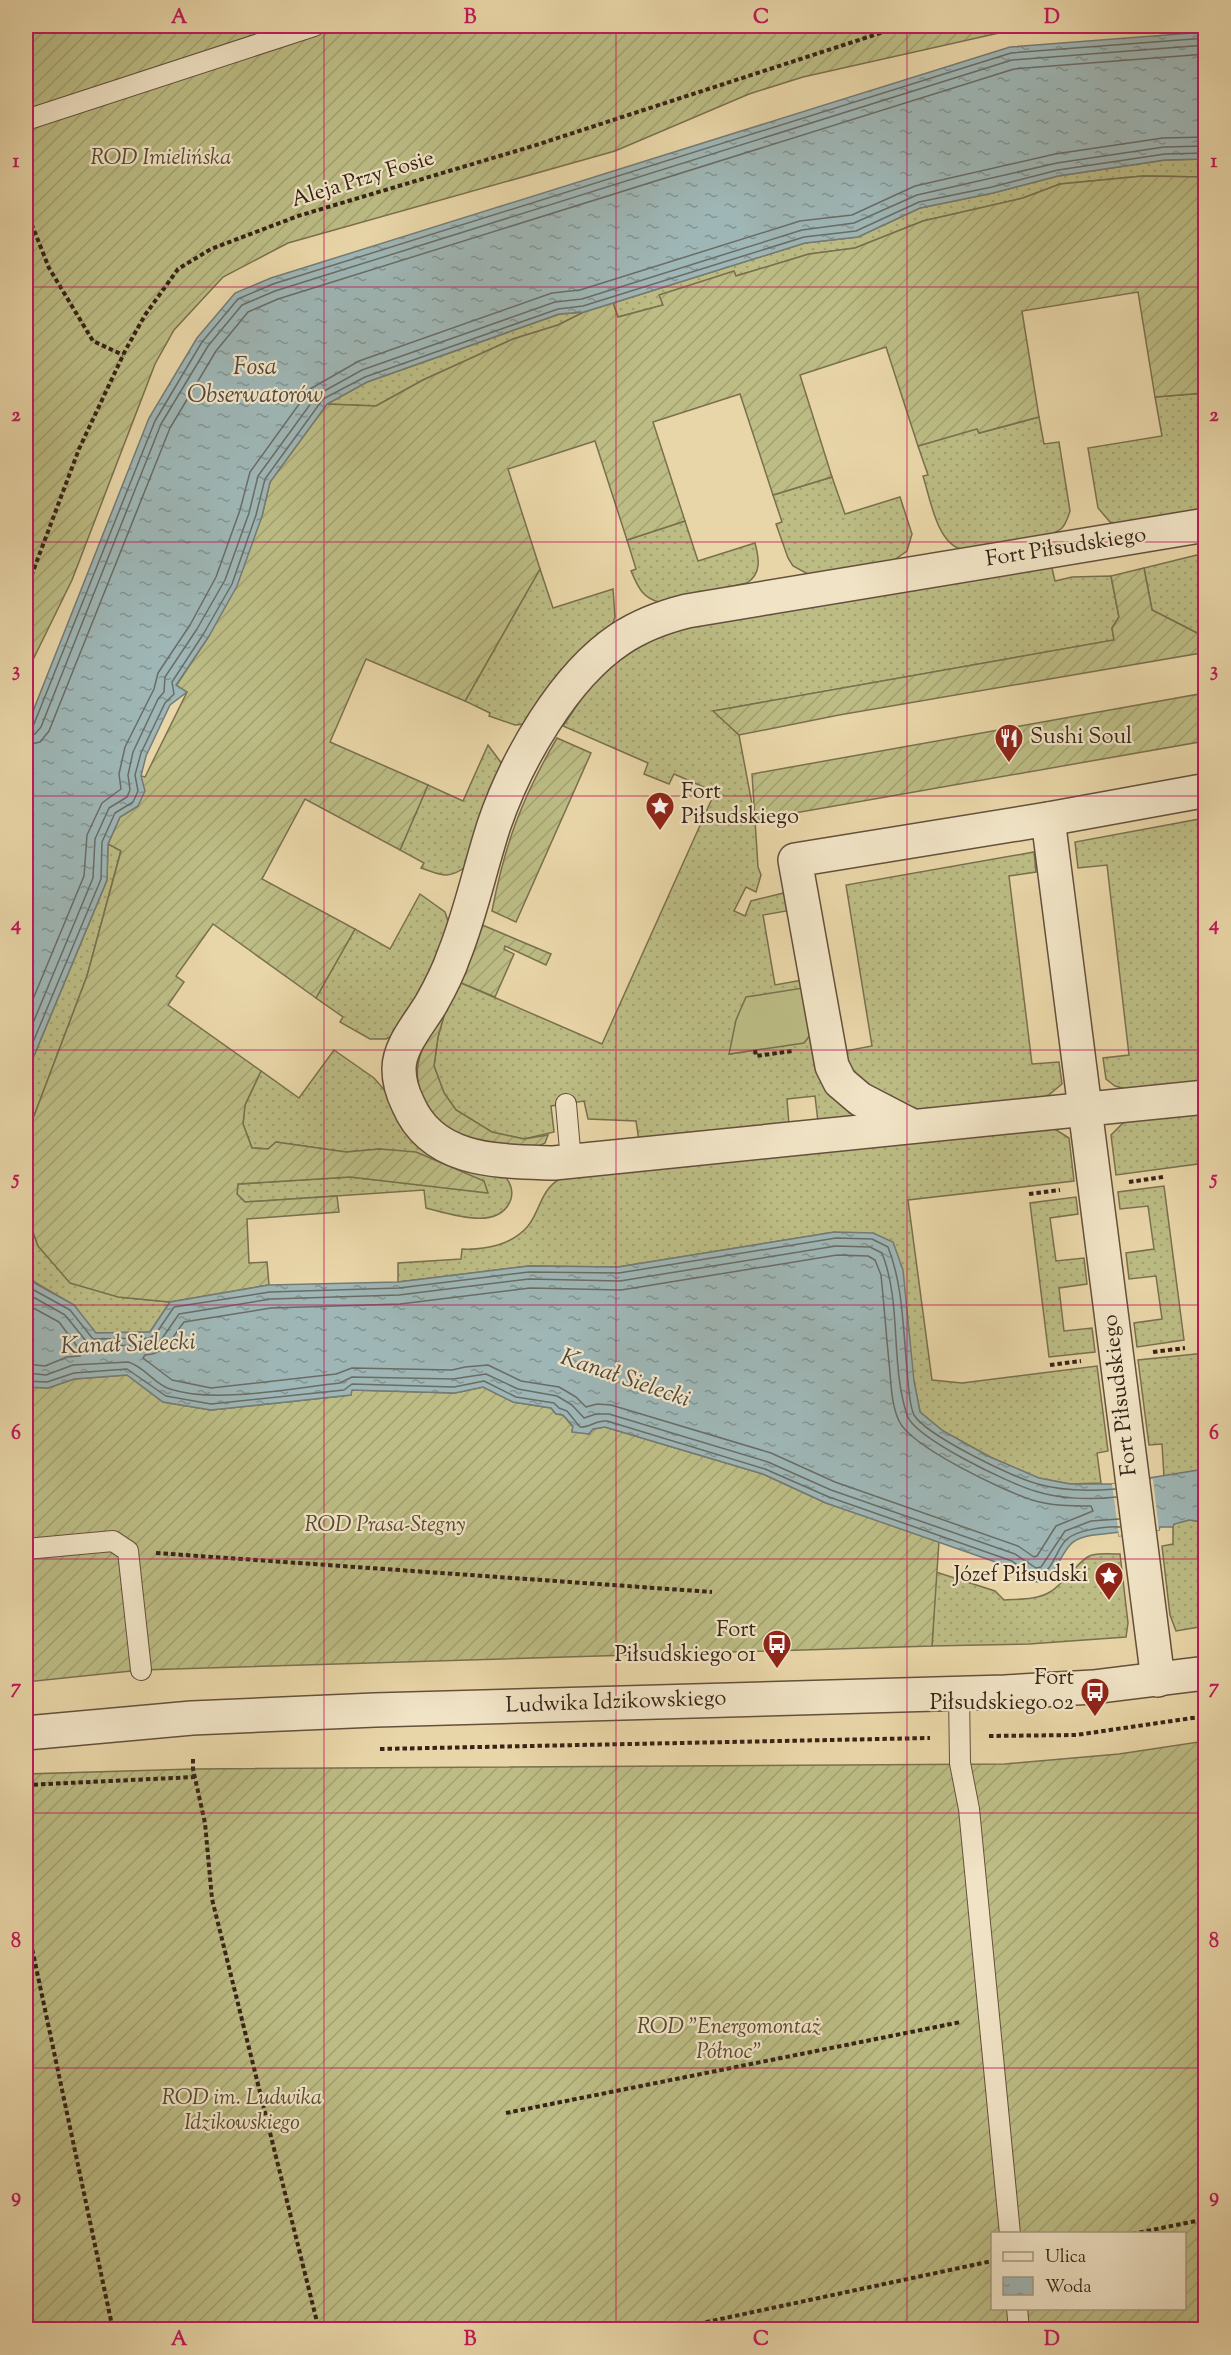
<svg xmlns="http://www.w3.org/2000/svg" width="1231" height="2355" font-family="'Sorts Mill Goudy',serif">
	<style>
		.grass { fill: url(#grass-dots); stroke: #7a704e; stroke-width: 1.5 }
		.park { fill: #bcbc84; stroke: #7a704e; stroke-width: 1.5 }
		.garden { fill: url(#garden-furrows); stroke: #7a704e; stroke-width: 1.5; fill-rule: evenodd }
		.water { fill: url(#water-ripples); stroke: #757b76; stroke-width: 1.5 }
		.pier { fill: #e9d6a8 }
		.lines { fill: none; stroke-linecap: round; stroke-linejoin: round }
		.shore { stroke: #6a6c66; stroke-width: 1.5 }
		.service-casing { stroke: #64503c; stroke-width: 22 }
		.minor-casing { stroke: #64503c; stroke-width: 36 }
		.tertiary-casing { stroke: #64503c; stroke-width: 36 }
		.path { stroke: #372318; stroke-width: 4; stroke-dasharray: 4.5 3; stroke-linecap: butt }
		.service { stroke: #f1e4c6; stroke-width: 20 }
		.minor { stroke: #f1e4c6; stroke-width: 33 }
		.tertiary { stroke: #f1e4c6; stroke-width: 33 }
		.grid { fill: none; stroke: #c2185b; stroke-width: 1.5; stroke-opacity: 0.55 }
		.labels { text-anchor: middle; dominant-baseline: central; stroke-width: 4.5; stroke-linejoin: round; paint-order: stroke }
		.park-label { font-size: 22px; font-style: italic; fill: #584933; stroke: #f1e4c6 }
		.street-label { font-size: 22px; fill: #372318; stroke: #f1e4c6 }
		.poi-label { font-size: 22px; fill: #372318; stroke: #f1e4c6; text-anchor: end }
		.water-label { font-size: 24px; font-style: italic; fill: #51483f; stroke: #f1e4c6 }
		.neatline { fill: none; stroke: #c2185b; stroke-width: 2 }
		.grid-label { font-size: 20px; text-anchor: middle; font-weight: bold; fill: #c2185b }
	</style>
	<defs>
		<pattern id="grass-dots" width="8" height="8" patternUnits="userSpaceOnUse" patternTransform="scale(1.5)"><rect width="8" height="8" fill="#bcbc84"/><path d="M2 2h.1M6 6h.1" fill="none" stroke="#a2a171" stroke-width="1.8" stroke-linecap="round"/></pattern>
		<pattern id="garden-furrows" width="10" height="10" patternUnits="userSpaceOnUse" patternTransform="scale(1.5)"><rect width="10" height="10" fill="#bcbc84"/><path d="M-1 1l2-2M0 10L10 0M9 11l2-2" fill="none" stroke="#a2a171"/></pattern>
		<pattern id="water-ripples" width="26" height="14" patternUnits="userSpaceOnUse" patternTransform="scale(1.5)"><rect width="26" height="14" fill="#9eb6b5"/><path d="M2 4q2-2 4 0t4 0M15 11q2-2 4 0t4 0" fill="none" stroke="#829492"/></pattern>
	</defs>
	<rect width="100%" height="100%" fill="#e9d6a8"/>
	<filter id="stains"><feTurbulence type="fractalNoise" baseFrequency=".00333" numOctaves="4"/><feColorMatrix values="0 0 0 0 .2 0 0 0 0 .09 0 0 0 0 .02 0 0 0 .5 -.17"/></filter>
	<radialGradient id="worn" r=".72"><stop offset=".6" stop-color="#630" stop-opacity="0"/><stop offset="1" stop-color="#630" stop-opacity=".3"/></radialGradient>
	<g class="grass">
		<path d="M 1205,159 L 1205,177 L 1143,176 L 1060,184 L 1023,198 L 923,221 L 855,248 L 809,254 L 736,276 L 734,272 L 660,295 L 663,305 L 618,317 L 613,303 L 805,243 L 858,237 L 920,208 L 993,193 L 1058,176 L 1165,160 Z"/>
		<path d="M 584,312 L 558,325 L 513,339 L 423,380 L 376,406 L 327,404 L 367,382 L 560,314 Z"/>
		<path d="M 1205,393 L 1205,510 L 1120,524 L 1110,522 L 1098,508 L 1088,448 L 1162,436 L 1155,397 Z"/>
		<path d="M 1039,417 L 1044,444 L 1059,442 L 1070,511 C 1068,517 1066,524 1062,528 C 1048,541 982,546 961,549 C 937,543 930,498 923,476 L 928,475 L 918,446 L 977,428 L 979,433 Z"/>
		<path d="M 832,477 L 845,514 L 900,497 L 912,534 L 907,551 L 894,560 L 808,574 L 793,566 L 788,558 L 776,524 L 782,522 L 773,495 Z"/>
		<path d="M 685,521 L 698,561 L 755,543 C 759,558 762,573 747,583 L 659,602 C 641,597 638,586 631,571 L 636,569 L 627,540 Z"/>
		<path d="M 1205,553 L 1205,675 L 1201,653 L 1203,636 L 1152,610 L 1144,568 Z"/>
		<path d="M 1051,564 L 1055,581 L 1072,577 L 1111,576 L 1119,617 L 1112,628 L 1114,640 L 714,711 L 739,735 L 755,820 L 758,867 L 761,875 L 756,892 L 746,887 L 734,911 L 745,916 L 751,901 L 788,892 L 792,910 L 763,915 L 775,985 L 803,980 L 804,988 L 730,1054 L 755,1050 L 812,1033 L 868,1116 L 818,1122 L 815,1096 L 787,1099 L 789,1125 L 639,1141 L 636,1121 L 588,1119 L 584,1101 L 551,1106 L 554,1132 L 524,1139 L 491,1132 L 456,1110 L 444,1093 L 434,1066 L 438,1037 L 447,1005 L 459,982 L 602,1044 L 715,792 L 674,774 L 669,784 L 644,774 L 648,763 L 563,726 C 573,712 582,696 593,684 C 618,657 650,639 684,626 Z"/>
		<path d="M 540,569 L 553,608 L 613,589 L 615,617 L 611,628 L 525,724 L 515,725 L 489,716 L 490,713 L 465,701 Z"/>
		<path d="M 488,745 L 502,764 L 467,866 C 448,880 442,875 421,868 L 424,863 L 400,850 L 428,785 L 463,801 Z"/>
		<path d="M 1205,818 L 1205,1082 L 1126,1089 L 1115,1086 L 1106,1079 L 1103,1058 L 1129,1055 L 1107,865 L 1078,868 L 1075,842 Z"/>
		<path d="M 108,844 L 121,850 L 87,976 L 34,1116 L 26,1134 L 26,1075 L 107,880 Z"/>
		<path d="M 1034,852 L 1036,872 L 1009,876 L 1032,1064 L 1059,1062 L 1062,1084 L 1045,1098 L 920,1111 L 866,1086 L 853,1074 L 845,1051 L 872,1046 L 846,885 Z"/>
		<path d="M 420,894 L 445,912 L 451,930 L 430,977 L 396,1034 L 386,1039 L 370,1039 L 340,1022 L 343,1017 L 316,998 L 355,929 L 390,949 Z"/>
		<path d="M 334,1050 L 374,1078 L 394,1101 L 502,1173 C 509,1180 514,1188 511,1199 C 500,1232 450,1214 426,1208 L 424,1190 L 245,1202 L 237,1194 L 238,1184 L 350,1177 L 488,1192 L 380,1149 L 346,1152 L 276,1142 L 268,1149 L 252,1148 L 243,1124 L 245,1105 L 261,1071 L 299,1098 Z"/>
		<path d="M 1205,1110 L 1205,1163 L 1116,1175 L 1111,1135 L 1126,1120 Z"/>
		<path d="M 1050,1126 L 1069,1138 L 1074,1181 L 908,1200 L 932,1380 L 962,1383 L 1097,1366 L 1108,1451 L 1097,1453 L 1101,1483 L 1070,1484 L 1038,1478 L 990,1457 L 943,1431 L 920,1412 L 914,1381 L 835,1232 L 618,1267 L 529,1266 L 398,1282 L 398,1263 L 461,1259 L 462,1249 C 485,1250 512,1245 528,1226 C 540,1211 541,1189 560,1179 Z"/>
		<path d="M 1164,1186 L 1184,1340 L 1137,1347 L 1134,1323 L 1162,1319 L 1156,1276 L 1129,1279 L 1126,1253 L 1154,1249 L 1148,1206 L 1120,1209 L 1118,1192 Z"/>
		<path d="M 1076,1197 L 1078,1214 L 1050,1218 L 1056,1261 L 1084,1258 L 1087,1284 L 1059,1288 L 1064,1331 L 1092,1328 L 1095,1352 L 1049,1357 L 1030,1203 Z"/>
		<path d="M 26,1212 L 38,1246 L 118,1297 L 170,1302 L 150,1332 L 95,1333 L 74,1305 L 36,1283 L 26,1274 Z"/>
		<path d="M 1205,1353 L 1205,1469 L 1164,1477 L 1162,1444 L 1149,1445 L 1138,1360 Z"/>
		<path d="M 1189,1520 L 1205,1522 L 1205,1626 L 1176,1631 L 1170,1615 L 1162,1546 L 1173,1544 L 1173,1524 Z"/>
		<path d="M 1120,1554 L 1128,1623 L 1126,1637 L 1029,1644 L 932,1646 L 936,1572 L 995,1591 L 1004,1600 C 1019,1599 1037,1600 1050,1592 C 1064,1584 1081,1557 1092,1555 C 1101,1553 1111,1554 1120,1554 Z"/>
	</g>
	<path class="park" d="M 803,988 L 811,1034 L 804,1043 L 729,1054 L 736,1020 L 746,997 Z"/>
	<g class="garden">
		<path d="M 26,26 L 1030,26 L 803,77 L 749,94 L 615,151 L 288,243 L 223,277 L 174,330 L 155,364 L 72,580 L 26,674 Z"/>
		<path d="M 1143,176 L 1205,177 L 1205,393 L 1155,397 L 1138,292 L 1022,311 L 1039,417 L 979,433 L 977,429 L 918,446 L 886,347 L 800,375 L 832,477 L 773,495 L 740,394 L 653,422 L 685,521 L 627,540 L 595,441 L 508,469 L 540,569 L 465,701 L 366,659 L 330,742 L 428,785 L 400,850 L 305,799 L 262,879 L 355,929 L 316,998 L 213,924 L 176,976 L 184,982 L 168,1005 L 261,1071 L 245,1105 L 243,1124 L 252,1148 L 268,1149 L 276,1142 L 346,1152 L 380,1149 L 416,1152 L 484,1181 L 488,1193 L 350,1177 L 238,1184 L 237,1194 L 245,1202 L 337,1196 L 339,1212 L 247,1219 L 249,1263 L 267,1262 L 269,1285 L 170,1302 L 118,1297 L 70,1283 L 38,1246 L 26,1212 L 26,1134 L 34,1116 L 87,976 L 121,851 L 108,844 L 120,817 L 138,806 L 141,776 L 145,777 L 187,692 L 176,686 L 209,636 L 262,516 L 270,482 L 327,404 L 376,406 L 423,380 L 513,339 L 558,325 L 584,312 L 613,303 L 618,317 L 663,305 L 659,295 L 734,271 L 736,276 L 809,254 L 855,248 L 923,221 L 1023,198 L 1060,184 Z"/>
		<path d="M 1144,568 L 1152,610 L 1203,636 L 1201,653 L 839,715 L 739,735 L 713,711 L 1114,640 L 1112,628 L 1119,617 L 1111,576 Z"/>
		<path d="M 1205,693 L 1205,741 L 755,820 L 752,774 Z"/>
		<path d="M 557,738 L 591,753 L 516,922 L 492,911 C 505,843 522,798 557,738 Z"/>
		<path d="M 480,924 L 551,954 L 546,965 L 505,946 L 504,949 L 514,954 L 495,997 L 459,982 Z"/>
		<path d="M 447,1005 L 438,1037 L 434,1066 L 444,1093 L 456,1110 L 492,1132 L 524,1139 L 548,1135 L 545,1143 L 537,1147 C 517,1145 493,1146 473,1142 C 436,1133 407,1091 421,1053 C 427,1036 438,1021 447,1005 Z"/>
		<path d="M 127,1375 L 163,1402 L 211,1410 L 351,1395 L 351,1390 L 455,1393 L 483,1387 L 513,1402 L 551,1408 L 556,1414 L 563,1415 L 573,1427 L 572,1431 L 589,1434 L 593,1429 L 605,1427 L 763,1474 L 826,1503 L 939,1541 L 932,1646 L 141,1670 L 26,1682 L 26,1387 L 48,1388 L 74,1379 Z"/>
		<path d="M 1205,1741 L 1205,2329 L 26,2330 L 26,1774 L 193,1769 L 1005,1764 L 1119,1754 ZM 992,2234 L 1184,2234 L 1184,2308 L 992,2308 Z"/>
	</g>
	<g class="water">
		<path d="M 1205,32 L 1205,159 L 1165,160 L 1058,176 L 993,193 L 920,208 L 858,237 L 805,243 L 584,312 L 559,314 L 367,382 L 327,404 L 270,482 L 262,516 L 237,586 L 209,636 L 176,685 L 187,692 L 170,705 L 146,756 L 141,776 L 145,791 L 138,806 L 120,817 L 108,844 L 107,880 L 26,1075 L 26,729 L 149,418 L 197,338 L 235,293 L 271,278 L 1010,47 Z"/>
		<path d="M 835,1232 L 873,1233 L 893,1242 L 903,1270 L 914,1381 L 920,1412 L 943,1431 L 990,1457 L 1039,1478 L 1070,1484 L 1112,1484 L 1205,1469 L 1205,1522 L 1189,1520 L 1174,1524 L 1173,1527 L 1160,1527 L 1159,1530 L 1119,1536 L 1119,1532 C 1104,1535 1081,1533 1070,1545 C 1058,1558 1057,1577 1037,1582 L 1021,1576 L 1010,1567 L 826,1503 L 763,1474 L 605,1427 L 593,1429 L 589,1434 L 572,1432 L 573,1426 L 563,1415 L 556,1414 L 551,1408 L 513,1402 L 483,1387 L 455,1393 L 352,1390 L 351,1395 L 211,1410 L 163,1402 L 127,1375 L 74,1379 L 48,1388 L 26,1387 L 26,1274 L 36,1284 L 74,1305 L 96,1333 L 150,1332 L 170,1302 L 269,1285 L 398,1282 L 529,1266 L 618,1267 Z"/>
	</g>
	<path class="pier" d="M 1153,1479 L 1159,1530 L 1119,1536 L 1112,1484 Z"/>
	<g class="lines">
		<g class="shore">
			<path d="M 26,729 L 30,728 L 34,724 L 155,421 L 202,342 L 238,299 L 273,284 L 1011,53 L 1206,38"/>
			<path d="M 26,736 L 35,734 L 41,727 L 161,424 L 208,346 L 242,305 L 275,291 L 1012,60 L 1206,45"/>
			<path d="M 26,745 L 40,742 L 49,731 L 170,428 L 216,351 L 248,312 L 278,299 L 1014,69 L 1206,54"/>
			<path d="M 26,1016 L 84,876 L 87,835 L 102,803 L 121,789 L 119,774 L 125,747 L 154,689 L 158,673 L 190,625 L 216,577 L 240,510 L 250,472 L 310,389 L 359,361 L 552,293 L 580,290 L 800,221 L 852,215 L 915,186 L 1055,154 L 1163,138 L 1206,137"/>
			<path d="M 26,1040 L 93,878 L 95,839 L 109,808 L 127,797 L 130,790 L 128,775 L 133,752 L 158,699 L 164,692 L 165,677 L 197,629 L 225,580 L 249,513 L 258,476 L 317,395 L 362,370 L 555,302 L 582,299 L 802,230 L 854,223 L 917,195 L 1057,163 L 1164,147 L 1206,146"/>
			<path d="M 26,1059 L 101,879 L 102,842 L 115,813 L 133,802 L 138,791 L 135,775 L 141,753 L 165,703 L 174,694 L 172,682 L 204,633 L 232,584 L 256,515 L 265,479 L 323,399 L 365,377 L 558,309 L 583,306 L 804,237 L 856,231 L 919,202 L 992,187 L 1058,170 L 1165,154 L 1206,153"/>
			<path d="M 837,1255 L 868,1256 L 875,1260 L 881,1275 C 884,1304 886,1333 889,1362 C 891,1381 891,1404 899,1421 C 911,1447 1004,1491 1032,1500 C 1051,1506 1072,1506 1091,1506 L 1093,1511 L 1056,1526 L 1037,1556 L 1034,1557 L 1018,1546 L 835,1482 L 771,1453 L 611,1405 L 597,1404 L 586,1407 L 576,1397 L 559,1387 L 521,1381 L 488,1365 L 465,1367 L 452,1370 L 352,1368 L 336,1374 L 211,1388 L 172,1380 L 143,1358 L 145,1355 C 167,1354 172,1337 184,1322 L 271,1308 L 400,1304 L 530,1288 L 621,1290 Z"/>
			<path d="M 26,1282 L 32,1289 L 70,1310 L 93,1339 L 149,1338 L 155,1335 L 174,1307 L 270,1292 L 399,1288 L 529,1272 L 619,1273 L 836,1238 L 872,1239 L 888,1247 C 903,1285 903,1329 907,1369 C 908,1381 909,1405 914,1415 C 926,1435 1013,1478 1038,1484 C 1062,1491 1091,1491 1115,1489"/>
			<path d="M 26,1293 L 65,1315 L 90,1346 L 154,1345 L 161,1340 L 179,1314 L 271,1299 L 399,1295 L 529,1279 L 620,1281 L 836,1246 L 870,1247 L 882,1253 C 902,1304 890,1363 907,1415 C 914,1438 1010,1484 1035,1491 C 1059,1499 1091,1500 1116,1497"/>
			<path d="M 26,1304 L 59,1322 L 82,1353 L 80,1356 L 67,1357 L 45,1366 L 26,1364"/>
			<path d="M 26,1373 L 46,1375 L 73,1365 L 128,1362 C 144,1366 154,1384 170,1389 C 215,1404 292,1388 340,1383 L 352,1377 L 453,1379 L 486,1374 L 518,1389 L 557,1396 L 572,1405 L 584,1418 L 596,1414 L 609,1414 L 768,1462 L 831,1490 L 1015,1554 L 1036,1568 L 1041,1567 L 1065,1531 L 1091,1521 L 1119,1519"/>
			<path d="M 26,1381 L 47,1382 L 74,1373 L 127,1369 L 166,1396 L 211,1404 L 344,1390 L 352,1384 L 454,1387 L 484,1381 L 516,1397 L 554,1403 L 559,1408 L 567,1411 L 580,1427 C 589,1428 596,1420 607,1421 L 765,1469 L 829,1497 L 1012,1561 L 1024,1570 L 1036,1576 C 1053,1573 1055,1551 1066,1540 C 1075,1530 1107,1526 1120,1527"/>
		</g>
		<g class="service-casing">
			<g id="service">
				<path d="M 26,120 L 314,26"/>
				<path d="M 566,1104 L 571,1161"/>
				<path d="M 26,1549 L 113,1541 L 128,1551 L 141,1670"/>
				<path d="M 959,1693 L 960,1763 L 969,1809 L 1010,2234"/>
				<path d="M 1017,2308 L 1019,2330"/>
			</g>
		</g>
		<g class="minor-casing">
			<g id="minor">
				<path d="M 1206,525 L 687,611 C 663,617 641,625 620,639 C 563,677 516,761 494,825 C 480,868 471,913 454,955 C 448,973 440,988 431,1004 C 419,1024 399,1046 399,1069 C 399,1080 403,1094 408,1104 C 433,1163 499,1161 554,1163 L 1206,1097"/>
				<path d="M 1048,819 L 1158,1680"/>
				<path d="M 912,1126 L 860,1099 L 840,1082 L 832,1066 L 795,860 L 1048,819 L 1202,791"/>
			</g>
		</g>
		<g class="tertiary-casing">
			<path id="tertiary" d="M 26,1733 L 192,1718 L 375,1710 L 1005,1692 L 1093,1687 L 1206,1673"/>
		</g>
		<g class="path">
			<path d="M 26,210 L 49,268 L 93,341 L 123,355"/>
			<path d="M 26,590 L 79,449 L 125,351 L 145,315 L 178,269 L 211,249 L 298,216 L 533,146 L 902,26"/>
			<path d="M 755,1050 L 756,1056 L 792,1051"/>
			<path d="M 1129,1182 L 1163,1177"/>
			<path d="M 1029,1194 L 1060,1190"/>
			<path d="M 1153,1352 L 1185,1348"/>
			<path d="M 1050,1365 L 1081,1361"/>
			<path d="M 156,1553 L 712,1592"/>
			<path d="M 989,1736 L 1076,1735 L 1206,1716"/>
			<path d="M 380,1749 L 930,1738"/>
			<path d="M 193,1759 L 193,1769 L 205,1823 L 212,1899 L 319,2330"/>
			<path d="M 26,1785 L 195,1777"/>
			<path d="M 26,1920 L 113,2330"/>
			<path d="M 506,2113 L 961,2022"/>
			<path d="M 1132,2234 L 1206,2219"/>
			<path d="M 669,2330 L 992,2261"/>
		</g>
		<use href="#service" class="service"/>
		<use href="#minor" class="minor"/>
		<use href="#tertiary" class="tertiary"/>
	</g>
	<path class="grid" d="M 324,26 L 324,2330M 616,26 L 616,2330M 907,26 L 907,2330M 26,287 L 1206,287M 26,542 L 1206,542M 26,796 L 1206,796M 26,1050 L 1206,1050M 26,1305 L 1206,1305M 26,1559 L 1206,1559M 26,1813 L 1206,1813M 26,2068 L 1206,2068"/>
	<defs>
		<g id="restaurant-pin" transform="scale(1.5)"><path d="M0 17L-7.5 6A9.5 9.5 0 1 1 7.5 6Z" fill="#8f2418" stroke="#f1e4c6"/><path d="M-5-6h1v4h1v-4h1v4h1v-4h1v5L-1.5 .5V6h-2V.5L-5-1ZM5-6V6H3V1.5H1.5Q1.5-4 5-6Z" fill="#fff"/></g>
		<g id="sight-pin" transform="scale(1.5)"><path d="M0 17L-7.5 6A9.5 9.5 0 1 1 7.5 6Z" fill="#8f2418" stroke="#f1e4c6"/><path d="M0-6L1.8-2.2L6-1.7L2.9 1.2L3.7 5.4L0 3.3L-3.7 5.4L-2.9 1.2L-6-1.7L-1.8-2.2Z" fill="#fff"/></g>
		<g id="bus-pin" transform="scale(1.5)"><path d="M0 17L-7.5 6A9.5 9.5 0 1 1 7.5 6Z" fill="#8f2418" stroke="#f1e4c6"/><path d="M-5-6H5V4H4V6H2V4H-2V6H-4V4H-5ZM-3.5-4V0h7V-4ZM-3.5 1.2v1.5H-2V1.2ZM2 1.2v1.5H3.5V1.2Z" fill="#fff"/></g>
	</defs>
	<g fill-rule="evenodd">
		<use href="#restaurant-pin" x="1009" y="738"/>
		<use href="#sight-pin" x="660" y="806"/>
		<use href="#sight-pin" x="1109" y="1576"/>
		<use href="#bus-pin" x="777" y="1644"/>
		<use href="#bus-pin" x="1095" y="1692"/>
	</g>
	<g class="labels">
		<g class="park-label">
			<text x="161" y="159">ROD Imielińska</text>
			<text x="385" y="1526">ROD Prasa-Stegny</text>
			<text x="729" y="2028">ROD "Energomontaż<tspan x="729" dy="25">Północ"</tspan></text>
			<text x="242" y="2099">ROD im. Ludwika<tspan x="242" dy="25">Idzikowskiego</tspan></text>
		</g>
		<g class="street-label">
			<text transform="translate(363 180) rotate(-17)">Aleja Przy Fosie</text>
			<text transform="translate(1066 548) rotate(-9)">Fort Piłsudskiego</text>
			<text transform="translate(1121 1395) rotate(-97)">Fort Piłsudskiego</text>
			<text transform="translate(616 1703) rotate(-2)">Ludwika Idzikowskiego</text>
		</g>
		<g class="poi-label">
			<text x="1030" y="738" text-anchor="start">Sushi Soul</text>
			<text x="681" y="793" text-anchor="start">Fort<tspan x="681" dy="25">Piłsudskiego</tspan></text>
			<text x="1088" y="1576">Józef Piłsudski</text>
			<text x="756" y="1631">Fort<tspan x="756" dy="25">Piłsudskiego 01</tspan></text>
			<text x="1074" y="1679">Fort<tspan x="1074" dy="25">Piłsudskiego 02</tspan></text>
		</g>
		<g class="water-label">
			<text x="255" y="368">Fosa<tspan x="255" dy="28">Obserwatorów</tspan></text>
			<text transform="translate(128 1345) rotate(-2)">Kanał Sielecki</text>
			<text transform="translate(625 1379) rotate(19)">Kanał Sielecki</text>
		</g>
	</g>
	<rect width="1231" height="2355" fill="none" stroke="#e9d6a8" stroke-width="66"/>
	<rect x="991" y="2232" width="195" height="78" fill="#f1e4c6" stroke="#a79780" stroke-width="1.5"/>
	<rect x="1003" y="2252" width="30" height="9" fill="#f1e4c6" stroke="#a79780" stroke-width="1.5"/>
	<text x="1045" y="2262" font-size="18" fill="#372318">Ulica</text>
	<rect x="1003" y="2277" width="30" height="18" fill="url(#water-ripples)" stroke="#a79780" stroke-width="1.5"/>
	<text x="1045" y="2292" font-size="18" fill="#372318">Woda</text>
	<rect x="33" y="33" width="1165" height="2289" class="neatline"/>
	<g class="grid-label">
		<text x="179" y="23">A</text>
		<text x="470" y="23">B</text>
		<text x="761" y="23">C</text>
		<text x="1052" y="23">D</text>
		<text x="16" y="167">1</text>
		<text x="1214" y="167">1</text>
		<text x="16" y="421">2</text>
		<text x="1214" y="421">2</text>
		<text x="16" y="676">3</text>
		<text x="1214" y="676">3</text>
		<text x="16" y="930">4</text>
		<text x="1214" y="930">4</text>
		<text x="16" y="1184">5</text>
		<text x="1214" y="1184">5</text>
		<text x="16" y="1439">6</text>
		<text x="1214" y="1439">6</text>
		<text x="16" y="1693">7</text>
		<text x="1214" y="1693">7</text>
		<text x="16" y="1947">8</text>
		<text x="1214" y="1947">8</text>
		<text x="16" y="2202">9</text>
		<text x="1214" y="2202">9</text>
		<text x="179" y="2345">A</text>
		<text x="470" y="2345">B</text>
		<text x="761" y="2345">C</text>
		<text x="1052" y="2345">D</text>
	</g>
	<rect width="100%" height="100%" filter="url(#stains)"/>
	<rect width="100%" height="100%" fill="url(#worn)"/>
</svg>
